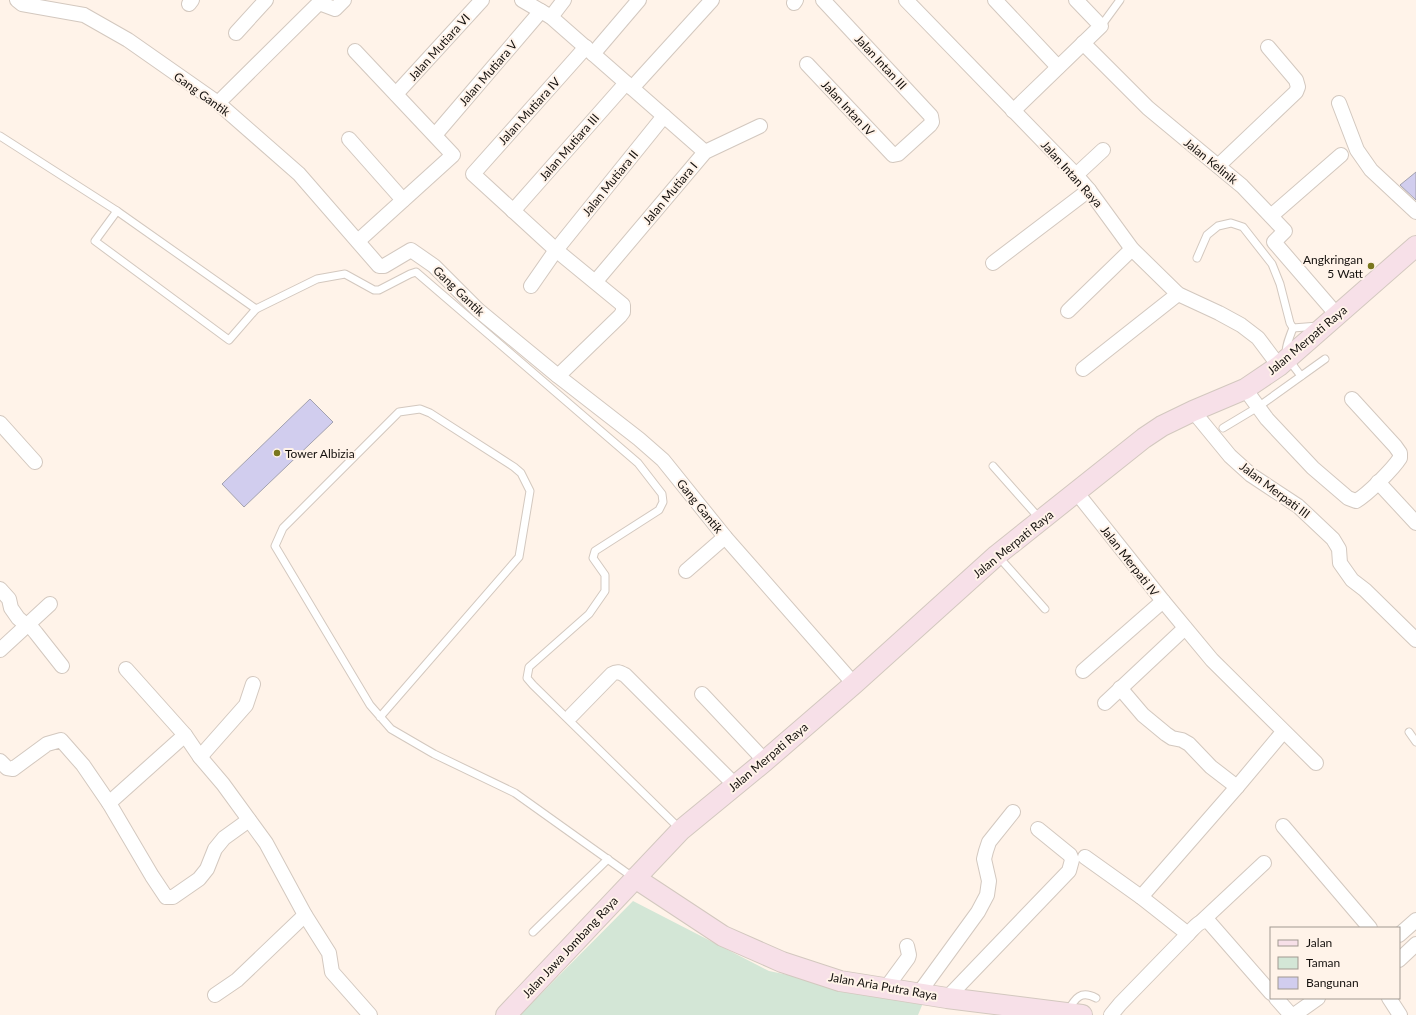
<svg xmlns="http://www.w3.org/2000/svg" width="1416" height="1015" font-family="Lato,sans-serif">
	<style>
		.green { fill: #d3e6d6 }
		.building { fill: #d1cdee; stroke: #a2a1ae }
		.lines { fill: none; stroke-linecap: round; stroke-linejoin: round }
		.service-casing { stroke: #d3c8bf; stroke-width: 9 }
		.minor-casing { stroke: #d3c8bf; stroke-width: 16 }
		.secondary-casing { stroke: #d3c8bf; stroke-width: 22 }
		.service { stroke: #fff; stroke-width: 7 }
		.minor { stroke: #fff; stroke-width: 14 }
		.secondary { stroke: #f7e0e8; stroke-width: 20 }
		.poi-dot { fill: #7a771d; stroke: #fff3e9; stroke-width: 1.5 }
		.labels { text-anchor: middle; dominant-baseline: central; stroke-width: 4; stroke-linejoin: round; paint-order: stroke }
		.street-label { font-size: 12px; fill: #15110e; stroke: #fff3e9 }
		.poi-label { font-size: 12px; fill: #15110e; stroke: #fff3e9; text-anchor: end }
	</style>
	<rect width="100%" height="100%" fill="#fff3e9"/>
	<path class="green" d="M 633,901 L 769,971 L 923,1003 L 918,1015 L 520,1015 Z"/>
	<g class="building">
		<path d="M 1416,172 L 1416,200 L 1400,185 Z"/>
		<path d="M 310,399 L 333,422 L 244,507 L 222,484 Z"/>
	</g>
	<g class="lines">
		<g class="service-casing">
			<g id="service">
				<path d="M 1101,26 L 1120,0"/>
				<path d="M 0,136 L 117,211 L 256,309 L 317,279 L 345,274 L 374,290 L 379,290 L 410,274 L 416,272 L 638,463 L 662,494 L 663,502 L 659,510 L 595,551 L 593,558 L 605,575 L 605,591 L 589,614 L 529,667 L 527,678 L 533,685 L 680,829"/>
				<path d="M 117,211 L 95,241 L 229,340 L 256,309"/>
				<path d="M 1197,258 L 1207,235 L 1218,226 L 1231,223 L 1243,227 L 1272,264 L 1280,284 L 1290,323 L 1293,328 L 1318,326"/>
				<path d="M 1293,328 C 1282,356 1284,353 1301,376"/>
				<path d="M 1223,428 L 1258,407 L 1325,359"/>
				<path d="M 993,466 L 1040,519"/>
				<path d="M 997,555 L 1045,609"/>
				<path d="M 380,717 L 519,557 L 530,491 L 521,473 L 514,467 L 430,413 L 420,409 L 399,412 L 283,528 L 275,546 L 370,705 L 391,729 L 434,754 L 515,793 L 634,878"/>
				<path d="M 1409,732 L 1416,742"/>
				<path d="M 533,932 L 608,859"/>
				<path d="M 1068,1011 C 1075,998 1081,990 1096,998"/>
			</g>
		</g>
		<g class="minor-casing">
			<g id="minor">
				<path d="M 17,0 L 22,4 L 84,15 L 128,40 L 218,103 L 299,174 L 379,266 L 384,266 L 411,250 L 434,266 L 478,310 L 558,376 L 639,439 L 663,460 L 725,537 L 854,684"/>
				<path d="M 522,0 L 551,17 L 705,152"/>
				<path d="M 906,0 L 1076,175 L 1089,190 L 1132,249 L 1178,294 L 1219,313 L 1241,325 L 1258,338 L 1279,366"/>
				<path d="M 995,0 L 1058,67"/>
				<path d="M 794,3 L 796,0"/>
				<path d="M 189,4 L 192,0"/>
				<path d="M 551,17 L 564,0"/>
				<path d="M 236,33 L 266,0"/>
				<path d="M 1083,43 L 1148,108 L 1242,186 L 1285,231 L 1274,242 L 1337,315"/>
				<path d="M 355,51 L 453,155 L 358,241"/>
				<path d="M 593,54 L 639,0"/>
				<path d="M 807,64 L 893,155 L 898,154 L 930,125 L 932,122 L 931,116 L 823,0"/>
				<path d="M 632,88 L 712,0"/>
				<path d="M 396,94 L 482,0"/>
				<path d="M 218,103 L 319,3 L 335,9 L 344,0"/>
				<path d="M 1339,103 L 1357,150 L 1371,170 L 1416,212"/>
				<path d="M 1013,111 L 1101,26 L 1076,0"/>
				<path d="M 435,135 L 541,11"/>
				<path d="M 349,139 L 403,200"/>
				<path d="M 1218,166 L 1296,92 L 1298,87 L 1296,80 L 1268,47"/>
				<path d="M 1076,175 L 1103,150"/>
				<path d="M 513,211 L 626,83"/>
				<path d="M 1271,216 L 1341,155"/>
				<path d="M 993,263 L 1089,190"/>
				<path d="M 596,281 L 705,152 L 760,126"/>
				<path d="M 531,286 L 556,250 L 664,116"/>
				<path d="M 1068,311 L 1132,249"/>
				<path d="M 1083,369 L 1178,294"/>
				<path d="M 558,376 L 620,316 L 623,312 L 623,305 L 556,250 L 473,174 L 586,47"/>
				<path d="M 1245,389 L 1267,419 L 1313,468 L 1348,498 L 1356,501 C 1367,495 1393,469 1400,458 L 1400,453 L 1395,446 L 1352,399"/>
				<path d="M 1193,411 L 1230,456 L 1251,475 L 1298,506 L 1333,539 L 1339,549 L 1340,563 L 1352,580 L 1365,590 L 1416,640"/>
				<path d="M 0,423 L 35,462"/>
				<path d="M 1378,482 L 1416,523"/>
				<path d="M 1077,493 L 1163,601 L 1212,660 L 1316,763"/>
				<path d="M 686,571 L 725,537"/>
				<path d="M 0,589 L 9,599 L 11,608 L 18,618 L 26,625 L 31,627 L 36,633 L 62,666"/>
				<path d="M 0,650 L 50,604"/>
				<path d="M 126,669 L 185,735 L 200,757 L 223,784 L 266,843 L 305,915 L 329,953 L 332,972 L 370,1015"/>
				<path d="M 1083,671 L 1163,601"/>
				<path d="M 1120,688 L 1143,715 L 1166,734 L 1172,738 L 1182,740 L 1189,744 L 1211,767 L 1237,787"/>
				<path d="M 702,694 L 765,761"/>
				<path d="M 1105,703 L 1185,628"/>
				<path d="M 571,716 L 612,674 C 617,671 619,672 625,675 L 735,785"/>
				<path d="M 200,757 L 246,705 L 253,684"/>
				<path d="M 0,761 L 7,768 L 13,769 L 47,744 L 61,740 L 83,765 L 109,803 L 152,876 L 166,897 L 173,897 L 199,879 L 207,869 L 215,849 L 224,838 L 249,820"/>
				<path d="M 109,803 L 185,735"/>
				<path d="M 1283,826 L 1370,928"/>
				<path d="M 1085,857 L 1141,897 L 1188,934 C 1194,928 1201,918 1209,922 L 1271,993"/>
				<path d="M 1141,897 L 1237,787 L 1283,732"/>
				<path d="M 1202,921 L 1264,863"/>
				<path d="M 1399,935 L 1416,920"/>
				<path d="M 1399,960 L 1416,944"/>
				<path d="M 886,988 L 908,958 L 909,955 L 907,946"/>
				<path d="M 919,993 L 978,912 L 987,895 L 989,881 L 984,859 L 986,851 L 989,842 L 1013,812"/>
				<path d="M 215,995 L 237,980 L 305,915"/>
				<path d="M 947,998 L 1069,871 L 1072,860 L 1070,855 L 1038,829"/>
				<path d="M 1276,998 L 1291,1015"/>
				<path d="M 1389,998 L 1400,1015"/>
				<path d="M 1111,1015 L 1120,1004 L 1188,934"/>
				<path d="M 1294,1015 L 1318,998"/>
			</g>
		</g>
		<g class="secondary-casing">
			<g id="secondary">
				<path d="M 635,878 L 723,936 L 782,962 L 840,981 L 947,998 L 1082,1015"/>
				<path d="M 506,1015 L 681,830 L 765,761 L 854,684 L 997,555 L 1144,438 L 1162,426 L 1193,411 L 1245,389 L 1279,366 L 1416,246"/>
			</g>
		</g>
		<use href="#service" class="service"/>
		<use href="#minor" class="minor"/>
		<use href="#secondary" class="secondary"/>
	</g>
	<g class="poi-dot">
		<circle cx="1371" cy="266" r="4"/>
		<circle cx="277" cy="453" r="4"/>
	</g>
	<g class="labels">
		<g class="street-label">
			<text transform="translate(439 47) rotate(-48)">Jalan Mutiara VI</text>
			<text transform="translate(881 62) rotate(47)">Jalan Intan III</text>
			<text transform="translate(488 73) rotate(-49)">Jalan Mutiara V</text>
			<text transform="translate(202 94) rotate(36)">Gang Gantik</text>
			<text transform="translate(848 108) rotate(47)">Jalan Intan IV</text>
			<text transform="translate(529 111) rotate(-48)">Jalan Mutiara IV</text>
			<text transform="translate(569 147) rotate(-49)">Jalan Mutiara III</text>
			<text transform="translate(1211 161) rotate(39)">Jalan Kelinik</text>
			<text transform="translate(1072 174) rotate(48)">Jalan Intan Raya</text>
			<text transform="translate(610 183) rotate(-51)">Jalan Mutiara II</text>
			<text transform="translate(670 193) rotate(-50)">Jalan Mutiara I</text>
			<text transform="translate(459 291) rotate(44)">Gang Gantik</text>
			<text transform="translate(1307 340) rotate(-40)">Jalan Merpati Raya</text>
			<text transform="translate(1275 490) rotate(37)">Jalan Merpati III</text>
			<text transform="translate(700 506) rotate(51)">Gang Gantik</text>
			<text transform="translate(1013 544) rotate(-39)">Jalan Merpati Raya</text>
			<text transform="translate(1130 561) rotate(52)">Jalan Merpati IV</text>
			<text transform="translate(768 757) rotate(-40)">Jalan Merpati Raya</text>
			<text transform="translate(570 947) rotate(-47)">Jalan Jawa Jombang Raya</text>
			<text transform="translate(883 986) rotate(10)">Jalan Aria Putra Raya</text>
		</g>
		<g class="poi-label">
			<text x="1363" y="259">Angkringan<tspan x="1363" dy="14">5 Watt</tspan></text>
			<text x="285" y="453" text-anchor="start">Tower Albizia</text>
		</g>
	</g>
	<rect x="1270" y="927" width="130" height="72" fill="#fff3e9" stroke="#a19991"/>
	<rect x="1278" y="940" width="20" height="6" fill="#f7e0e8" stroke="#a19991"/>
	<text x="1306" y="947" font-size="12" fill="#15110e">Jalan</text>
	<rect x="1278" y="957" width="20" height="12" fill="#d3e6d6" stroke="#a19991"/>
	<text x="1306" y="967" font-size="12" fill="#15110e">Taman</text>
	<rect x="1278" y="977" width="20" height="12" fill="#d1cdee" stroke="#a19991"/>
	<text x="1306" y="987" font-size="12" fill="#15110e">Bangunan</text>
</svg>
